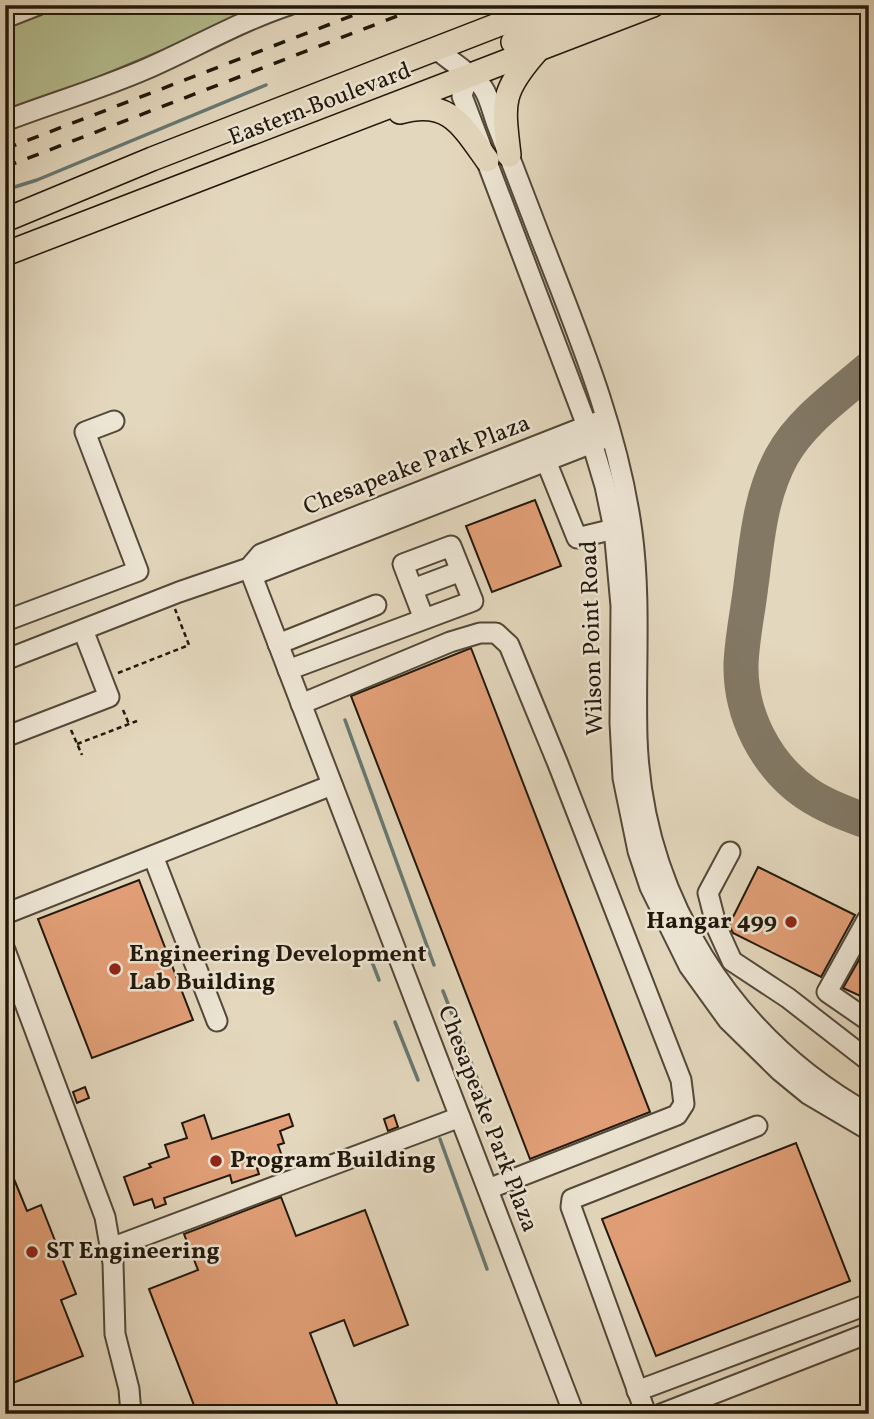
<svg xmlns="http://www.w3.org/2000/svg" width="874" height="1419" font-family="Vollkorn,serif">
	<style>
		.green { fill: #b5be90; stroke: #6b6b4e; stroke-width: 2 }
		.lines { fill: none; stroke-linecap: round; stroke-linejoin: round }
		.stream { stroke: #677872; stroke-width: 3.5 }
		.taxiway { stroke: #827864; stroke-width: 35 }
		.building { fill: #e29f77; stroke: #21180b; stroke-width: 2 }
		.minor-casing { stroke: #524838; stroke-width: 23 }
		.major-casing { stroke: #21180b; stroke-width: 26 }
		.path { stroke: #21180b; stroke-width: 2.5; stroke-dasharray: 5 3.5; stroke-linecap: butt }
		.minor { stroke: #ede5d4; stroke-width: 19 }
		.major { stroke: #e3d7bd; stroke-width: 23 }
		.rail { stroke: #21180b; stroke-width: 3.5; stroke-dasharray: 12 12; stroke-linecap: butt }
		.poi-dot { fill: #8f2418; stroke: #ede5d4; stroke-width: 2.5 }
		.labels { text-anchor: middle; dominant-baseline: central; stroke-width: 5; stroke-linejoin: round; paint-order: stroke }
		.street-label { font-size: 24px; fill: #21180b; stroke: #ede5d4 }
		.poi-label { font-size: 24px; font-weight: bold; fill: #21180b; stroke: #ede5d4; text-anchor: start }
	</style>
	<rect width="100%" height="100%" fill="#e3d7bd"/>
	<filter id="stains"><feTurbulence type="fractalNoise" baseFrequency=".00286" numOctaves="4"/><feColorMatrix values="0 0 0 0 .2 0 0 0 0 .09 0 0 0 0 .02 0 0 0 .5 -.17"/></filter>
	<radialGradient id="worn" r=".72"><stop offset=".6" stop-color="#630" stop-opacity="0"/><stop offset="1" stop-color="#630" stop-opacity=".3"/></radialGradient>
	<path class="green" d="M 5,5 L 270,5 L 5,116 Z"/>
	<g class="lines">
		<g class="stream">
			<path d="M 5,190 L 37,180 L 266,85"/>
			<path d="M 345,720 L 434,965"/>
			<path d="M 369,954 L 379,980"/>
			<path d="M 443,991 L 486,1101"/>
			<path d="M 395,1022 L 418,1080"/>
			<path d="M 440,1139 L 487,1269"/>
		</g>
		<path class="taxiway" d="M 869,369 C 839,395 801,421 782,456 C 760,496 757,540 751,585 C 748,611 742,638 741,664 C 740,714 765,764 806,793 C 825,806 847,814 869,822"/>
	</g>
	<g class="building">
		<path d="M 535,500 L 561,566 L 492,592 L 466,526 Z"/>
		<path d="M 471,648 L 650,1112 L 530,1159 L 351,696 Z"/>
		<path d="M 758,867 L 855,915 L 821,977 L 733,933 L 729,925 Z"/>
		<path d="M 139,880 L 193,1020 L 92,1058 L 38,919 Z"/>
		<path d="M 869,942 L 869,1000 L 843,988 Z"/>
		<path d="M 85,1087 L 89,1098 L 77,1103 L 73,1092 Z"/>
		<path d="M 289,1114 L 293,1126 L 280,1131 L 284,1143 L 278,1145 L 283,1159 L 257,1168 L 259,1174 L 232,1183 L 230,1175 L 164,1198 L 166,1204 L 155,1208 L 152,1199 L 134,1205 L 124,1177 L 151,1167 L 149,1164 L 169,1157 L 165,1145 L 187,1138 L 182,1123 L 204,1115 L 212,1139 Z"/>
		<path d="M 394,1115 L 398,1127 L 388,1131 L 384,1119 Z"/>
		<path d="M 796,1143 L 850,1281 L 656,1356 L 602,1219 Z"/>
		<path d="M 5,1157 L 27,1211 L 41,1205 L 76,1294 L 61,1300 L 83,1356 L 5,1386 Z"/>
		<path d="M 281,1197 L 296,1236 L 365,1210 L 408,1325 L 354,1346 L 344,1320 L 310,1333 L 341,1414 L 213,1414 L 210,1408 L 197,1413 L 149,1289 L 198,1270 L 184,1234 Z"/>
	</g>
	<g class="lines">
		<g class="minor-casing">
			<g id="minor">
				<path d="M 5,18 L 38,5"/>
				<path d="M 436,49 C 448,59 474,76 483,88 C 490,98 493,115 498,127 C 512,163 525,198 539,234 C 577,332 618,428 632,532 C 641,600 635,669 637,737 C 642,896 731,1037 869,1114"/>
				<path d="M 468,75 L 462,96 L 587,426 L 605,486 L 614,529 L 621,606 L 620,723 L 623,778 L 638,851 L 650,887 L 689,966 L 728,1020 L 780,1071 L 808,1094 L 869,1130"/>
				<path d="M 5,121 C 52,103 100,89 146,69 C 194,48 238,22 289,5"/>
				<path d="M 542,451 L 577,538 L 614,529"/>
				<path d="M 249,568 L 574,1414"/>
				<path d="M 249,568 L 261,572 L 605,438"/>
				<path d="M 413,589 L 461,571"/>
				<path d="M 5,621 L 138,571 L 85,432 L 114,421"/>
				<path d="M 278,644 L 376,605"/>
				<path d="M 5,660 L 179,592 L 249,568 L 261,554 L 597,422"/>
				<path d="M 288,670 L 473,601 L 451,546 L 403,564 L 424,619"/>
				<path d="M 301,704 L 450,642 L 480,633 L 496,633 L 509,645 L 558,764 L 681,1080 L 684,1104 L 677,1115 L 488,1189"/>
				<path d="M 5,737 L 109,697 L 83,630"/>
				<path d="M 730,852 L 708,893 L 717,928 L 732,961 L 788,998 L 869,1061"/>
				<path d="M 153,856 L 217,1021"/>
				<path d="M 5,914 L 332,785"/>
				<path d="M 867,920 L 827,992 L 869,1021"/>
				<path d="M 5,950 L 105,1217 L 113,1263 L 115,1334 L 129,1389 L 131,1414"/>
				<path d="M 111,1248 L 460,1117"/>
				<path d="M 637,1391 L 869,1304"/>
				<path d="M 646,1414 L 571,1207 L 572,1199 L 757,1126"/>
				<path d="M 661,1414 L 869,1333"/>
			</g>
		</g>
		<g class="major-casing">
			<g id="major">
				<path d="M 513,42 L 608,5"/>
				<path d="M 400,112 C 448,98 462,125 487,160"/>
				<path d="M 509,155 C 503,103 500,93 536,52"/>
				<path d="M 5,220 L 152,159 L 549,5"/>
				<path d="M 5,254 L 653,5"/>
			</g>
		</g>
		<g class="path">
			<path d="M 118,673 L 189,645 L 175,609"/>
			<path d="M 123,710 L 129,724"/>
			<path d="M 71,730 L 82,755"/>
			<path d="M 77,744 L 137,721"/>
		</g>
		<use href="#minor" class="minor"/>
		<use href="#major" class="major"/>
		<g class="rail">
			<path d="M 5,149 L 380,5"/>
			<path d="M 5,167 L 426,5"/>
		</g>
	</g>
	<g class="poi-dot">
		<circle cx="791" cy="922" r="7"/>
		<circle cx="115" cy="969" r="7"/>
		<circle cx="216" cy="1161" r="7"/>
		<circle cx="32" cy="1252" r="7"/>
	</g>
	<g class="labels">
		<g class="street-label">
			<text transform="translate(320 105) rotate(-21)">Eastern Boulevard</text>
			<text transform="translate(417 466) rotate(-21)">Chesapeake Park Plaza</text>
			<text transform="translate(593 638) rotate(-92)">Wilson Point Road</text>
			<text transform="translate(487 1119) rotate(69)">Chesapeake Park Plaza</text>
		</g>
		<g class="poi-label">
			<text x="777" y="922" text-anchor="end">Hangar 499</text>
			<text x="129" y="955">Engineering Development<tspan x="129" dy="28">Lab Building</tspan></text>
			<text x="230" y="1161">Program Building</text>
			<text x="46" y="1252">ST Engineering</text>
		</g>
	</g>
	<rect width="874" height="1419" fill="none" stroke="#e3d7bd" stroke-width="28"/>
	<rect x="7" y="7" width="860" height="1405" fill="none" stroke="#21180b" stroke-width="3.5"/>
	<rect x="14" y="14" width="846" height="1391" fill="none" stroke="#21180b" stroke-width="2"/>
	<rect width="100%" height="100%" filter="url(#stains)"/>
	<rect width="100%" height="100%" fill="url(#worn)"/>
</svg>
